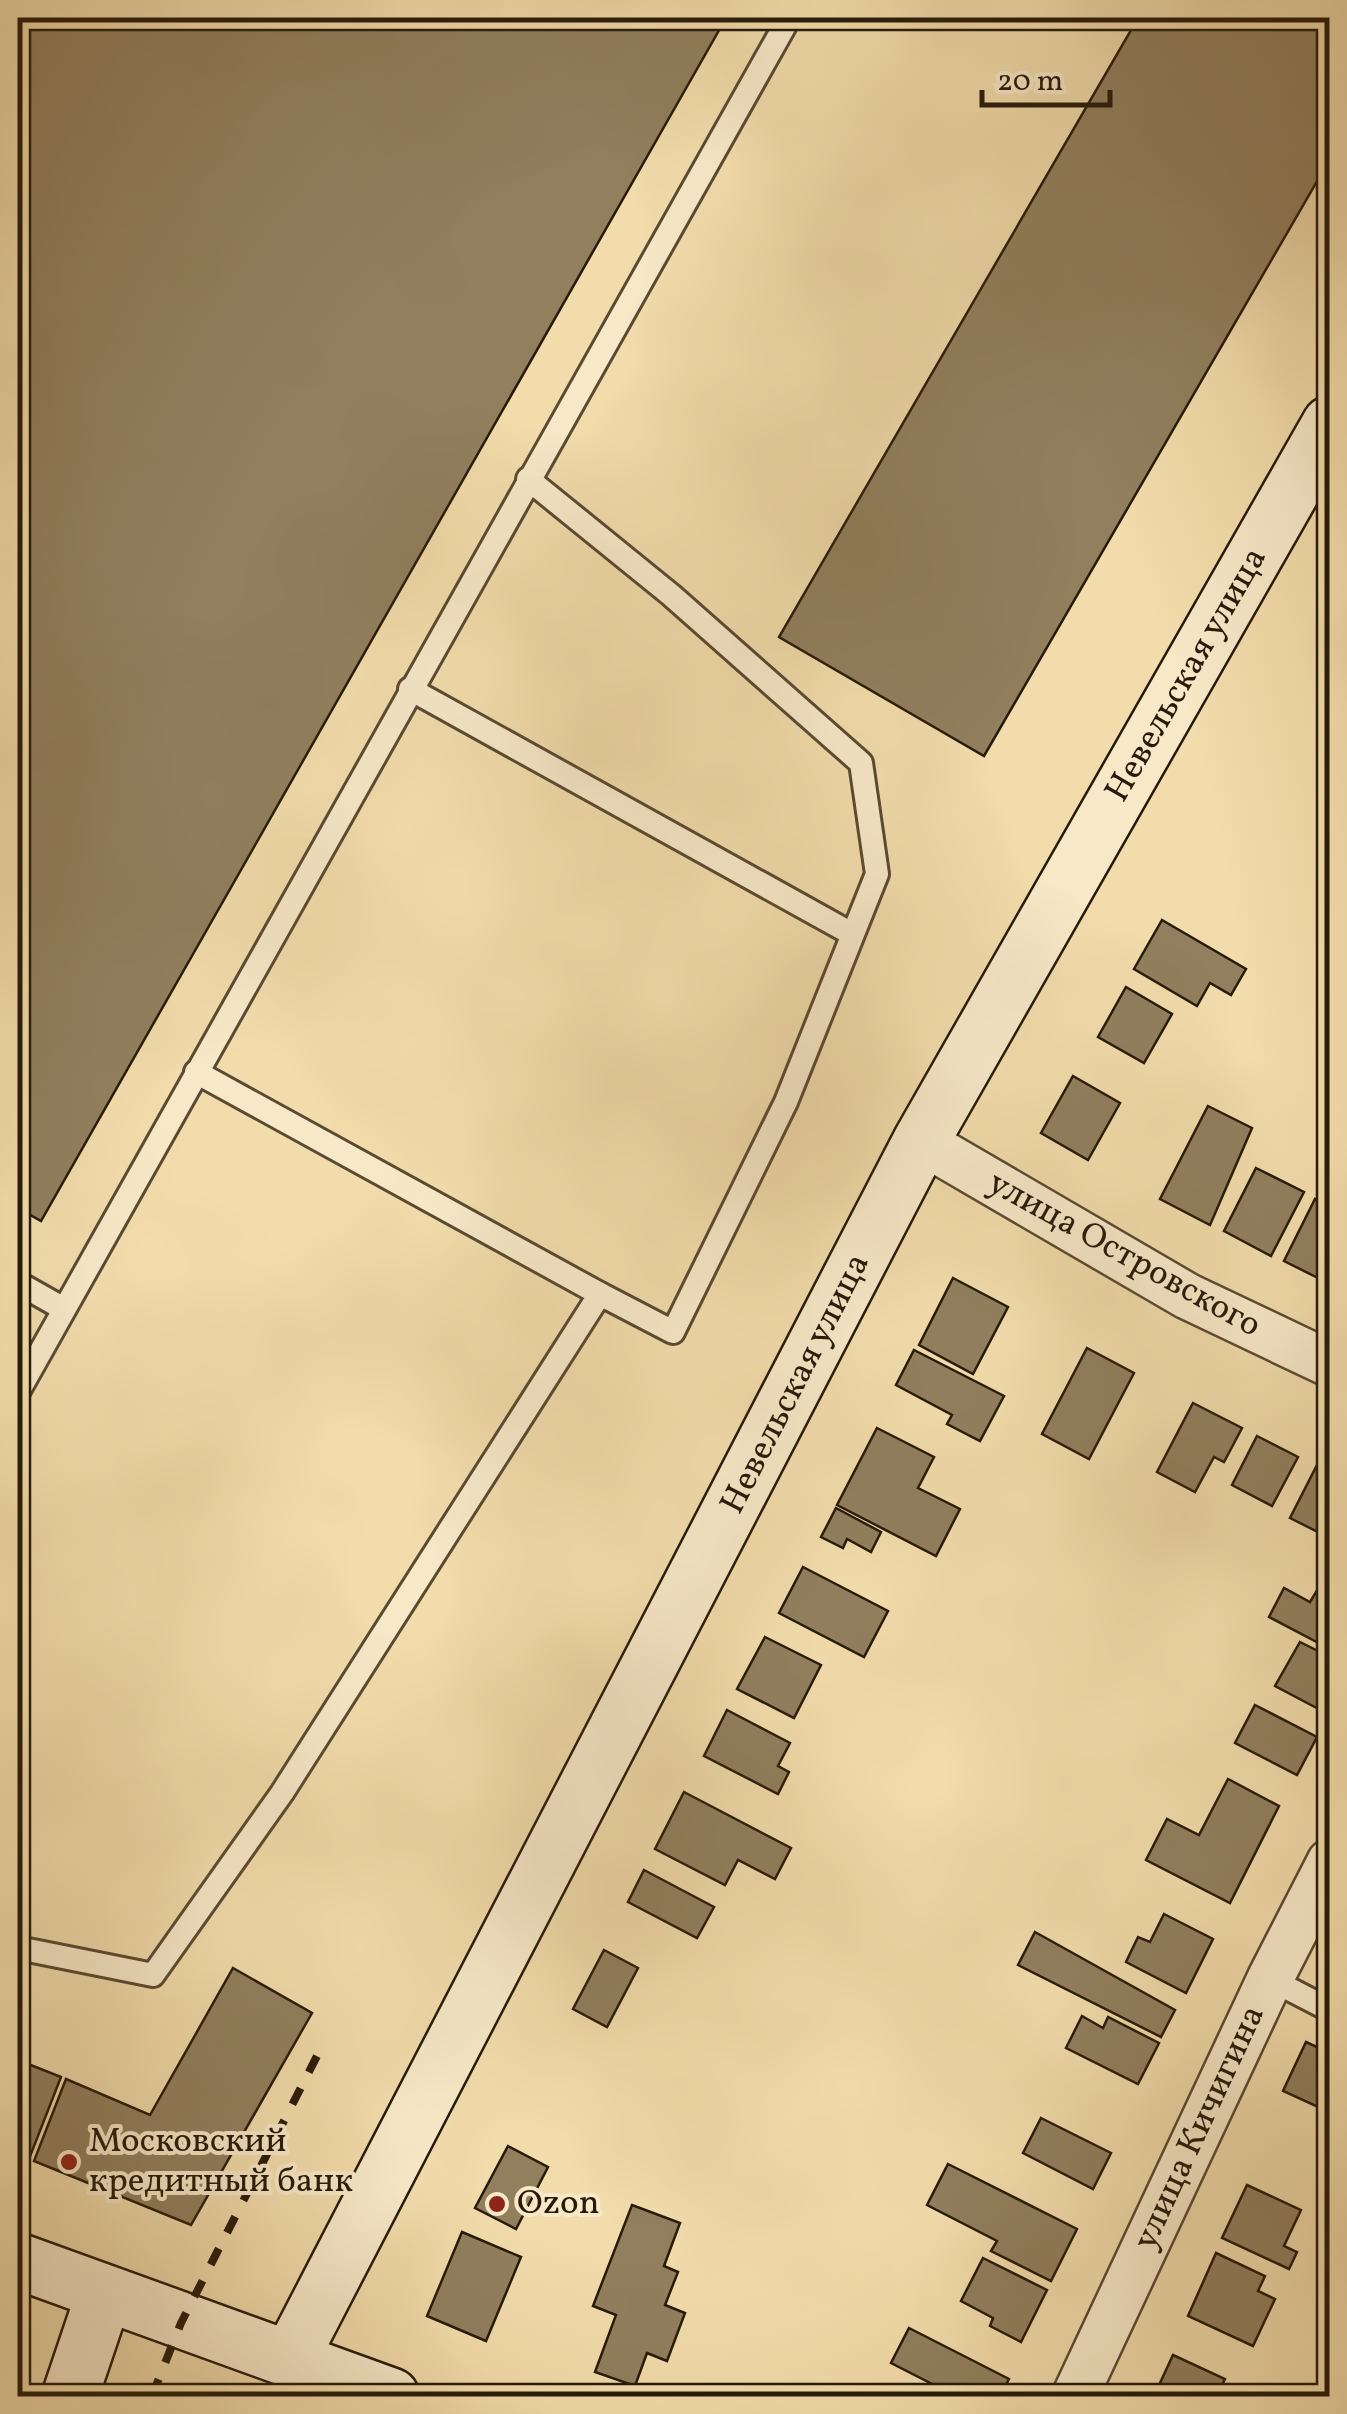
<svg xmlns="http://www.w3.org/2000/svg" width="1347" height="2414" font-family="Vollkorn,serif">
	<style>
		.building { fill: #917f5e; stroke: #271a0a; stroke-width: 2.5 }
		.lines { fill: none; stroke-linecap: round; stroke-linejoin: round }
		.lane-casing { stroke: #5a4a32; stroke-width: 28 }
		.street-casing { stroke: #5a4a32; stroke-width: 50 }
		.secondary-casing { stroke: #271a0a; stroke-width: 60 }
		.lane { stroke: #f7e8c8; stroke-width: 22 }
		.street { stroke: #f7e8c8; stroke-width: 45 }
		.secondary { stroke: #f7e8c8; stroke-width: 55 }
		.rail { stroke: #271a0a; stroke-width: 8; stroke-dasharray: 18 18; stroke-linecap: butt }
		.poi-dot { fill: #8f2418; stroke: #f7e8c8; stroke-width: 4 }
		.labels { text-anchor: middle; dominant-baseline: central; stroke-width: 8; stroke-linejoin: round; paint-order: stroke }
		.street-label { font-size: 35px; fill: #271a0a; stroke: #f7e8c8 }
		.poi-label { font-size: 35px; fill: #271a0a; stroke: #f7e8c8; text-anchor: start }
	</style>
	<rect width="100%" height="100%" fill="#f2dcab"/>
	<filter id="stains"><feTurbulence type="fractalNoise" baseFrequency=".002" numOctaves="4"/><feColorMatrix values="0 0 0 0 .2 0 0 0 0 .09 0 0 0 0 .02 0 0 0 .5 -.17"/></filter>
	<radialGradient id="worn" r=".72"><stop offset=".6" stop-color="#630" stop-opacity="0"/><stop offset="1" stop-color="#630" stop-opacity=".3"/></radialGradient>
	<g class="building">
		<path d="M 18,18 L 726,18 L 41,1221 L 18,1208 Z"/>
		<path d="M 1138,18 L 1330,18 L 1330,159 L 984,756 L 779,637 Z"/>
		<path d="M 1162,920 L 1246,969 L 1231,995 L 1210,983 L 1197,1006 L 1134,969 Z"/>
		<path d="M 1126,987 L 1172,1014 L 1144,1063 L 1098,1037 Z"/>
		<path d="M 1073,1076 L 1120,1103 L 1088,1160 L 1041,1133 Z"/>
		<path d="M 1208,1106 L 1252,1128 L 1210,1225 L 1160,1199 Z"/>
		<path d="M 1256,1168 L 1304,1192 L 1271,1256 L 1224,1231 Z"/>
		<path d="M 1315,1199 L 1330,1206 L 1330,1284 L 1284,1261 Z"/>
		<path d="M 953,1278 L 1008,1307 L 973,1374 L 919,1345 Z"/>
		<path d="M 1087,1348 L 1134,1373 L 1089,1459 L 1042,1434 Z"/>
		<path d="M 914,1350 L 1004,1396 L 980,1441 L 947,1424 L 952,1415 L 896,1385 Z"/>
		<path d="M 1193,1403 L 1242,1428 L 1224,1462 L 1214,1457 L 1195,1492 L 1157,1472 Z"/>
		<path d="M 877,1428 L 934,1457 L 918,1488 L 960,1509 L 936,1556 L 837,1505 Z"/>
		<path d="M 1257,1436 L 1298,1457 L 1272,1506 L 1232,1485 Z"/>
		<path d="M 1317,1465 L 1330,1471 L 1330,1525 L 1324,1535 L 1290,1518 Z"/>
		<path d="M 836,1508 L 881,1532 L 871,1552 L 847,1539 L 843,1548 L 821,1537 Z"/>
		<path d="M 803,1567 L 888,1611 L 864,1657 L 779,1613 Z"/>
		<path d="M 1319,1587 L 1330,1592 L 1330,1649 L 1269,1617 L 1284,1588 L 1310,1602 Z"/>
		<path d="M 765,1637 L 821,1665 L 794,1718 L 737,1689 Z"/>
		<path d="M 1300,1642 L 1330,1657 L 1330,1715 L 1275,1686 Z"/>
		<path d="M 1255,1705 L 1317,1737 L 1297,1775 L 1235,1743 Z"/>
		<path d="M 727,1710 L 790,1743 L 778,1766 L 789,1772 L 778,1794 L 704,1756 Z"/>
		<path d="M 1228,1779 L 1279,1806 L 1230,1903 L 1146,1860 L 1167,1819 L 1199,1835 Z"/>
		<path d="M 684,1792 L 791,1848 L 775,1879 L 738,1860 L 725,1885 L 655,1849 Z"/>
		<path d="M 644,1870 L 714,1907 L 697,1938 L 628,1902 Z"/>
		<path d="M 1164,1914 L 1213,1939 L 1186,1993 L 1126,1962 L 1138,1937 L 1150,1942 Z"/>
		<path d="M 1035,1932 L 1175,2010 L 1161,2037 L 1018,1965 Z"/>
		<path d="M 604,1950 L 638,1968 L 607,2027 L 573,2009 Z"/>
		<path d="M 233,1968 L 312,2013 L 191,2225 L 34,2161 L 66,2079 L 150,2115 Z"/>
		<path d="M 1082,2016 L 1103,2028 L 1108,2017 L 1159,2043 L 1138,2084 L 1066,2048 Z"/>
		<path d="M 1306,2042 L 1330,2053 L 1327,2111 L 1283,2091 Z"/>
		<path d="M 18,2060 L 61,2077 L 29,2159 L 18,2155 Z"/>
		<path d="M 1041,2118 L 1111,2153 L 1093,2189 L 1023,2153 Z"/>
		<path d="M 508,2146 L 548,2167 L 516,2229 L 475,2208 Z"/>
		<path d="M 948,2164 L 1077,2229 L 1051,2281 L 991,2251 L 997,2241 L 927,2205 Z"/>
		<path d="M 1247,2185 L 1301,2210 L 1284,2246 L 1297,2252 L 1289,2269 L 1222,2238 Z"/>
		<path d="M 632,2205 L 680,2223 L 664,2266 L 678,2272 L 665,2305 L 685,2313 L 667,2361 L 647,2353 L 635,2386 L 595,2372 L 616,2315 L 593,2306 Z"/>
		<path d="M 462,2232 L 521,2257 L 486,2341 L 427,2316 Z"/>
		<path d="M 1216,2253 L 1265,2276 L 1258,2291 L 1275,2299 L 1253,2346 L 1188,2316 Z"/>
		<path d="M 983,2258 L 1047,2290 L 1021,2342 L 990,2326 L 993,2318 L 961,2301 Z"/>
		<path d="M 909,2328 L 1009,2379 L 1000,2396 L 929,2395 L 934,2385 L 891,2363 Z"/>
		<path d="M 1173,2355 L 1225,2379 L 1216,2396 L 1154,2396 Z"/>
	</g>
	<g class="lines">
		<g class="lane-casing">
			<g id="lane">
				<path d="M 528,479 L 671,595 L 861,763 L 877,874 L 786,1102 L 673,1332 L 600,1294"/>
				<path d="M 410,689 L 852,934"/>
				<path d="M 18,1283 L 64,1309"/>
				<path d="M 18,1392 L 789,18"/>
				<path d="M 18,1948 L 153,1975 L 282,1793 L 600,1294 L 196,1072"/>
				<path d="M 1270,1979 L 1330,2010"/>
			</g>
		</g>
		<g class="street-casing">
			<g id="street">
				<path d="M 921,1141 L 1187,1296 L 1330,1364"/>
				<path d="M 1075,2396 L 1270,1979 L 1330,1862"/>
			</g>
		</g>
		<g class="secondary-casing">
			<g id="secondary">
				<path d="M 18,2261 L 391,2396"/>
				<path d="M 290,2359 L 921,1141 L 1330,424"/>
				<path d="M 70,2396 L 104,2295"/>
			</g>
		</g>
		<use href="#lane" class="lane"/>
		<use href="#street" class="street"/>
		<use href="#secondary" class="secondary"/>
		<path class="rail" d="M 152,2396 L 181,2323 L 317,2056"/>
	</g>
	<g class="poi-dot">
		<circle cx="69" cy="2162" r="10"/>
		<circle cx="497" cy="2204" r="10"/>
	</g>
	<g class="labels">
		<g class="street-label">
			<text transform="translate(1187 675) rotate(-60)">Невельская улица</text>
			<text transform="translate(1124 1255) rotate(29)">улица Островского</text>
			<text transform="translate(796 1384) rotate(-63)">Невельская улица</text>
			<text transform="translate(1200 2128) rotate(-65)">улица Кичигина</text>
		</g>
		<g class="poi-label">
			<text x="89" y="2142">Московский<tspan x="89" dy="40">кредитный банк</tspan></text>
			<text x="517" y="2204">Ozon</text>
		</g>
	</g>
	<rect width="1347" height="2414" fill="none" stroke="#f2dcab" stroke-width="60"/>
	<rect x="20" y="20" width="1307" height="2374" fill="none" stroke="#271a0a" stroke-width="5"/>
	<rect x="30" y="30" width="1287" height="2354" fill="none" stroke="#271a0a" stroke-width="2.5"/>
	<path d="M982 90v15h128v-15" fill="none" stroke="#271a0a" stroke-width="5"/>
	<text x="997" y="90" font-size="30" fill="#271a0a" stroke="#f7e8c8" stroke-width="8" paint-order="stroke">20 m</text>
	<rect width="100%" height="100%" filter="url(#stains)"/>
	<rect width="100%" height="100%" fill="url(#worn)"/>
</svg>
